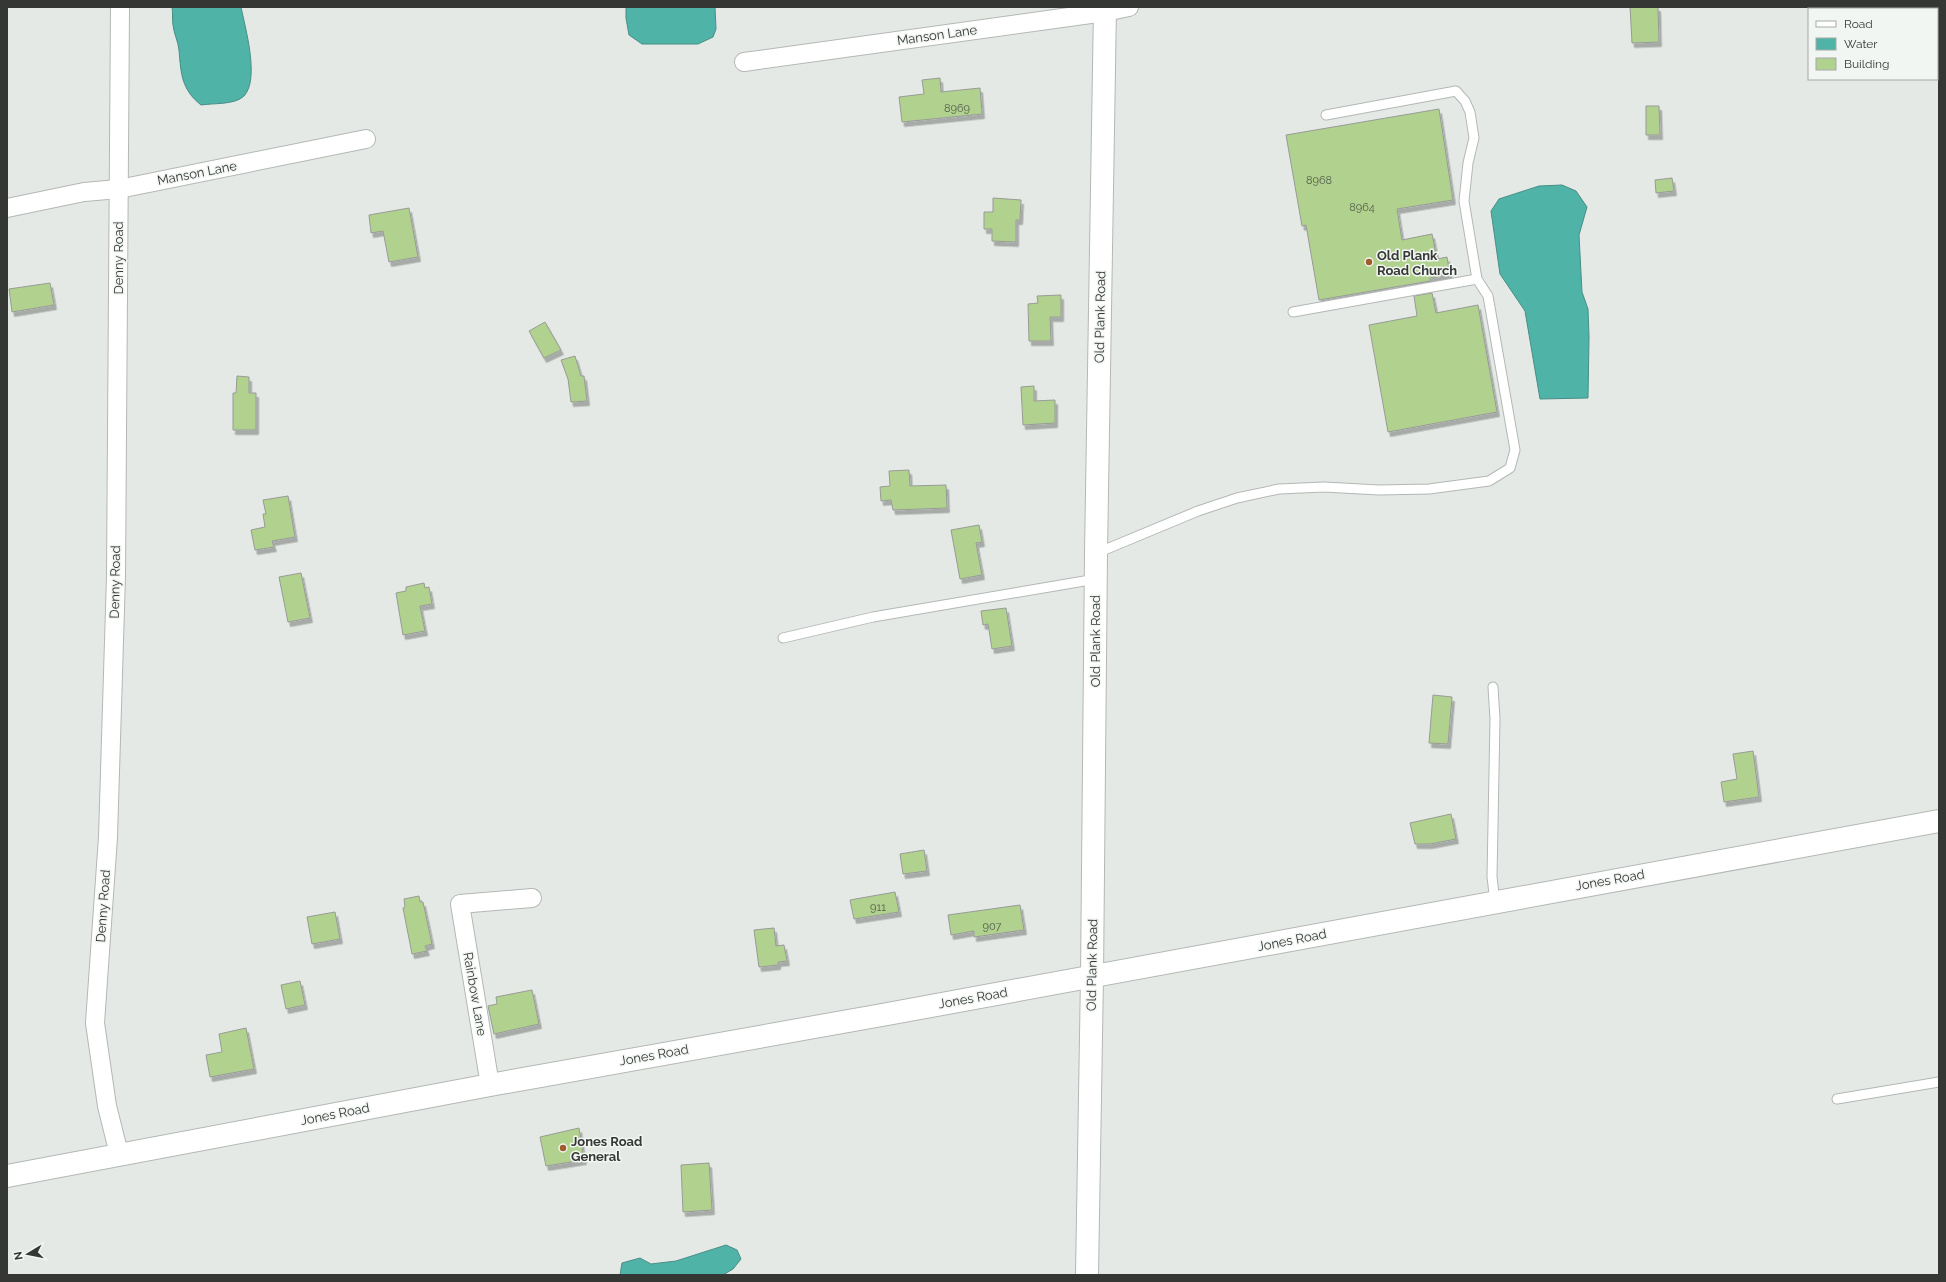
<svg xmlns="http://www.w3.org/2000/svg" width="1946" height="1282" font-family="Raleway,sans-serif">
	<style>
		.water { fill: #50b3a8; stroke: #488e86 }
		.building { fill: #b1d18f; stroke: #989b96; filter: url(#shadow) }
		.lines { fill: none; stroke-linecap: round; stroke-linejoin: round }
		.lane-casing { stroke: #b4b8b5; stroke-width: 11 }
		.street-casing { stroke: #b4b8b5; stroke-width: 20 }
		.secondary-casing { stroke: #b4b8b5; stroke-width: 24 }
		.lane { stroke: #fff; stroke-width: 9 }
		.street { stroke: #fff; stroke-width: 18 }
		.secondary { stroke: #fff; stroke-width: 22 }
		.poi-dot { fill: #a05d2b; stroke: #f2f6f2; stroke-width: 1.5 }
		.labels { text-anchor: middle; dominant-baseline: central; stroke-width: 3; stroke-linejoin: round; paint-order: stroke }
		.number-label { font-size: 11px; fill: #545e4c }
		.street-label { font-size: 13px; fill: #353735; stroke: #f2f6f2 }
		.poi-label { font-size: 13px; font-weight: bold; fill: #353735; stroke: #f2f6f2; text-anchor: start }
	</style>
	<defs>
		<filter id="shadow"><feDropShadow dx="2.5" dy="4.5" stdDeviation="0" flood-color="#0004"/></filter>
	</defs>
	<rect width="100%" height="100%" fill="#e4e9e5"/>
	<g class="water">
		<path d="M 172,7 L 241,7 C 245,27 260,79 244,96 C 235,105 213,103 201,105 C 181,89 181,73 179,50 C 178,41 174,34 173,25 C 172,19 173,13 172,7 Z"/>
		<path d="M 626,7 L 715,7 L 716,29 L 713,37 L 698,44 L 642,44 L 629,35 L 626,18 Z"/>
		<path d="M 1562,185 L 1576,191 L 1587,207 L 1579,235 L 1582,292 L 1588,309 L 1589,337 L 1588,398 L 1540,399 L 1525,311 L 1500,274 L 1491,211 L 1499,199 L 1539,186 Z"/>
		<path d="M 726,1245 L 737,1250 L 741,1259 L 733,1269 L 723,1275 L 620,1275 L 622,1263 L 640,1258 L 651,1264 L 676,1261 Z"/>
	</g>
	<g class="building">
		<path d="M 1630,7 L 1658,7 L 1659,42 L 1632,43 Z"/>
		<path d="M 940,78 L 941,92 L 980,88 L 982,114 L 902,122 L 899,97 L 924,94 L 922,80 Z"/>
		<path d="M 1646,106 L 1659,106 L 1660,135 L 1646,135 Z"/>
		<path d="M 1439,109 L 1453,200 L 1397,209 L 1402,240 L 1432,234 L 1437,259 L 1447,257 L 1450,275 L 1430,278 L 1430,281 L 1319,300 L 1306,225 L 1302,226 L 1286,135 Z"/>
		<path d="M 1672,178 L 1674,191 L 1656,193 L 1655,180 Z"/>
		<path d="M 993,198 L 1021,200 L 1020,220 L 1016,220 L 1016,242 L 992,241 L 992,229 L 984,229 L 984,212 L 993,212 Z"/>
		<path d="M 409,208 L 418,257 L 389,262 L 383,231 L 371,233 L 369,215 Z"/>
		<path d="M 50,283 L 54,305 L 12,312 L 9,289 Z"/>
		<path d="M 1432,293 L 1436,313 L 1478,305 L 1497,412 L 1388,432 L 1369,325 L 1417,316 L 1414,296 Z"/>
		<path d="M 1061,295 L 1061,317 L 1050,317 L 1051,341 L 1029,341 L 1028,304 L 1038,303 L 1037,296 Z"/>
		<path d="M 545,322 L 561,350 L 544,358 L 529,331 Z"/>
		<path d="M 575,356 L 581,376 L 584,376 L 587,401 L 571,402 L 568,379 L 561,360 Z"/>
		<path d="M 237,376 L 249,377 L 249,393 L 256,393 L 256,430 L 233,430 L 233,393 L 236,393 Z"/>
		<path d="M 1034,386 L 1034,401 L 1055,400 L 1055,423 L 1023,425 L 1021,387 Z"/>
		<path d="M 909,470 L 910,486 L 946,485 L 947,508 L 893,510 L 891,500 L 881,501 L 880,487 L 890,486 L 889,471 Z"/>
		<path d="M 288,496 L 295,537 L 272,541 L 274,547 L 255,550 L 251,530 L 265,527 L 263,514 L 266,514 L 263,500 Z"/>
		<path d="M 979,525 L 982,542 L 976,543 L 982,575 L 960,579 L 951,530 Z"/>
		<path d="M 301,573 L 310,618 L 288,622 L 279,577 Z"/>
		<path d="M 424,583 L 425,588 L 429,587 L 432,604 L 420,606 L 425,631 L 403,635 L 396,593 L 406,591 L 406,587 Z"/>
		<path d="M 1006,608 L 1012,646 L 992,649 L 988,624 L 983,625 L 981,611 Z"/>
		<path d="M 1433,695 L 1452,697 L 1448,744 L 1429,743 Z"/>
		<path d="M 1753,751 L 1759,797 L 1724,802 L 1721,782 L 1737,779 L 1733,754 Z"/>
		<path d="M 1451,814 L 1456,839 L 1430,844 L 1415,844 L 1410,823 Z"/>
		<path d="M 924,850 L 927,871 L 903,874 L 900,854 Z"/>
		<path d="M 895,892 L 899,912 L 854,919 L 850,900 Z"/>
		<path d="M 419,896 L 420,902 L 423,902 L 432,944 L 425,946 L 427,951 L 412,954 L 403,908 L 405,907 L 404,899 Z"/>
		<path d="M 1020,905 L 1024,930 L 974,937 L 974,931 L 951,935 L 948,915 Z"/>
		<path d="M 335,912 L 340,939 L 312,944 L 307,917 Z"/>
		<path d="M 774,928 L 776,946 L 784,945 L 787,961 L 778,962 L 778,965 L 759,967 L 754,930 Z"/>
		<path d="M 300,981 L 305,1005 L 286,1009 L 281,985 Z"/>
		<path d="M 532,990 L 539,1024 L 494,1034 L 488,1006 L 497,1004 L 496,997 Z"/>
		<path d="M 246,1028 L 254,1069 L 210,1077 L 206,1055 L 222,1052 L 219,1034 Z"/>
		<path d="M 579,1128 L 584,1160 L 546,1166 L 540,1137 Z"/>
		<path d="M 709,1163 L 712,1210 L 683,1212 L 681,1165 Z"/>
	</g>
	<g class="lines">
		<g class="lane-casing">
			<g id="lane">
				<path d="M 1293,312 L 1477,279"/>
				<path d="M 1097,553 L 1198,511 L 1237,498 L 1279,489 L 1324,487 L 1379,490 L 1429,489 L 1489,481 L 1510,468 L 1515,450 L 1488,296 L 1477,279 L 1464,201 L 1468,163 L 1474,138 L 1470,112 L 1465,101 L 1456,91 L 1326,115"/>
				<path d="M 783,638 L 873,617 L 1096,579"/>
				<path d="M 1493,687 L 1495,719 L 1492,877 L 1495,902"/>
				<path d="M 1837,1099 L 1939,1082"/>
			</g>
		</g>
		<g class="street-casing">
			<g id="street">
				<path d="M 744,62 L 1105,12 L 1129,7"/>
				<path d="M 7,208 L 84,192 L 119,189 L 366,139"/>
				<path d="M 490,1085 L 460,904 L 532,898"/>
				<path d="M 119,1154 L 107,1106 L 95,1023 L 108,837 L 116,576 L 120,7"/>
			</g>
		</g>
		<g class="secondary-casing">
			<g id="secondary">
				<path d="M 7,1176 L 490,1085 L 882,1015 L 1939,821"/>
				<path d="M 1087,1275 L 1092,977 L 1096,553 L 1105,7"/>
			</g>
		</g>
		<use href="#lane" class="lane"/>
		<use href="#street" class="street"/>
		<use href="#secondary" class="secondary"/>
	</g>
	<g class="poi-dot">
		<circle cx="1369" cy="262" r="4"/>
		<circle cx="563" cy="1148" r="4"/>
	</g>
	<g class="labels">
		<g class="number-label">
			<text x="957" y="108">8969</text>
			<text x="1319" y="180">8968</text>
			<text x="1362" y="207">8964</text>
			<text x="878" y="907">911</text>
			<text x="992" y="926">907</text>
		</g>
		<g class="street-label">
			<text transform="translate(937 35) rotate(-8)">Manson Lane</text>
			<text transform="translate(197 173) rotate(-11)">Manson Lane</text>
			<text transform="translate(118 258) rotate(-90)">Denny Road</text>
			<text transform="translate(1100 317) rotate(-89)">Old Plank Road</text>
			<text transform="translate(115 582) rotate(-89)">Denny Road</text>
			<text transform="translate(1095 641) rotate(-90)">Old Plank Road</text>
			<text transform="translate(1610 880) rotate(-10)">Jones Road</text>
			<text transform="translate(103 906) rotate(-86)">Denny Road</text>
			<text transform="translate(1292 940) rotate(-11)">Jones Road</text>
			<text transform="translate(1092 965) rotate(-89)">Old Plank Road</text>
			<text transform="translate(475 994) rotate(80)">Rainbow Lane</text>
			<text transform="translate(973 998) rotate(-10)">Jones Road</text>
			<text transform="translate(654 1055) rotate(-10)">Jones Road</text>
			<text transform="translate(335 1114) rotate(-11)">Jones Road</text>
		</g>
		<g class="poi-label">
			<text x="1377" y="255">Old Plank<tspan x="1377" dy="15">Road Church</tspan></text>
			<text x="571" y="1141">Jones Road<tspan x="571" dy="15">General</tspan></text>
		</g>
	</g>
	<rect width="1946" height="1282" fill="none" stroke="#353735" stroke-width="16"/>
	<rect x="1808" y="8" width="130" height="72" fill="#f2f6f2" stroke="#a6aaa6"/>
	<rect x="1816" y="21" width="20" height="6" fill="#ffffff" stroke="#a6aaa6"/>
	<text x="1844" y="28" font-size="12" fill="#353735">Road</text>
	<rect x="1816" y="38" width="20" height="12" fill="#50b3a8" stroke="#a6aaa6"/>
	<text x="1844" y="48" font-size="12" fill="#353735">Water</text>
	<rect x="1816" y="58" width="20" height="12" fill="#b1d18f" stroke="#a6aaa6"/>
	<text x="1844" y="68" font-size="12" fill="#353735">Building</text>
	<g transform="translate(28 1254) rotate(260)" stroke="#f2f6f2" stroke-width="3" paint-order="stroke">
	<path d="M0-3L7 15L0 10L-7 15Z" fill="#353735"/>
	<text y="-6" font-size="11" font-weight="bold" text-anchor="middle" fill="#353735">N</text>
	</g>
</svg>
